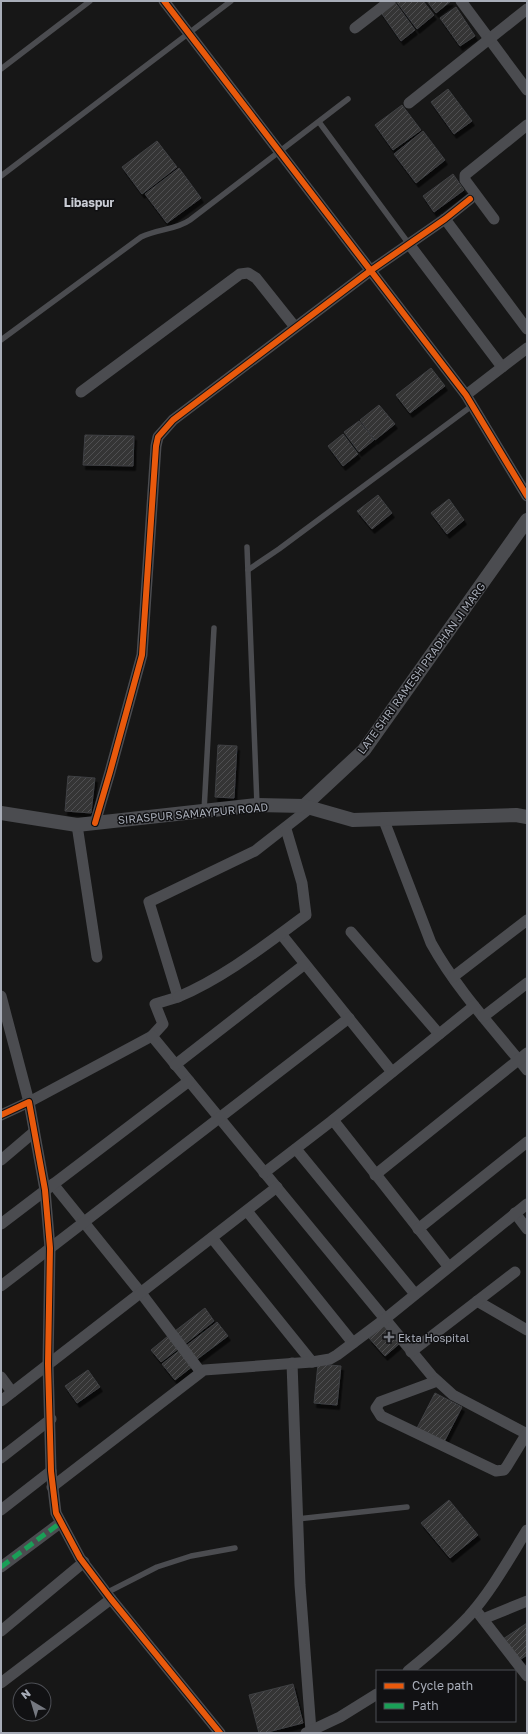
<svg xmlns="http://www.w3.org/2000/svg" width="528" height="1734" font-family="'Golos Text',sans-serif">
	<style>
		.building { fill: url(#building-hatch); stroke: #3f4043; filter: url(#shadow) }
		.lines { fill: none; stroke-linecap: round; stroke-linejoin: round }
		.service { stroke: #4b4c50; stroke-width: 5.5 }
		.minor { stroke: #4b4c50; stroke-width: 11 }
		.tertiary { stroke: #4b4c50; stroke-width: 14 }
		.quiet { stroke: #1a9f57; stroke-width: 5; stroke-dasharray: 10 5; stroke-linecap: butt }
		.cycleway-casing { stroke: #111113; stroke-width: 8 }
		.cycleway { stroke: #e8590c; stroke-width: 6 }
		.poi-dot { fill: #757880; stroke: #111113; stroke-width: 1.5 }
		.labels { text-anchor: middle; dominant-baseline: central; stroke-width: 3; stroke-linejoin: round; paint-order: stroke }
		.street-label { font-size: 11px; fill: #a8adb8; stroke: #111113 }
		.poi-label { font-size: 11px; fill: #a8adb8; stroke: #111113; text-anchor: start }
		.neighbourhood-label { font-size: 12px; font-weight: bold; fill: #c9ccd4; stroke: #111113 }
	</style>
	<defs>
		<pattern id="building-hatch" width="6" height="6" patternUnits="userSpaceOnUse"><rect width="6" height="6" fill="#353536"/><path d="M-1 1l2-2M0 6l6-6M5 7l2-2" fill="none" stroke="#4f5051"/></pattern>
		<filter id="shadow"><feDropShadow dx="2.5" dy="4.5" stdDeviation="0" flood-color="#0009"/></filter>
	</defs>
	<rect width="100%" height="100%" fill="#171717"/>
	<g class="building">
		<path d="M 394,1 L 415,30 L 401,41 L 380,11 Z"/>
		<path d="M 396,1 L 423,1 L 434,15 L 417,29 Z"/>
		<path d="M 427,1 L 451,1 L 436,13 Z"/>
		<path d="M 456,7 L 475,36 L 460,46 L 440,18 Z"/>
		<path d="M 448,89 L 472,121 L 454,134 L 431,102 Z"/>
		<path d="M 402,105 L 421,130 L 393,150 L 375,125 Z"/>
		<path d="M 423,131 L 445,160 L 416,183 L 394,154 Z"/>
		<path d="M 157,141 L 177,167 L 142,194 L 122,167 Z"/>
		<path d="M 179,168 L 201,198 L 167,223 L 145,194 Z"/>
		<path d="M 453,174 L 464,190 L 434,212 L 423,196 Z"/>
		<path d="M 431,368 L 445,386 L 410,413 L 396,395 Z"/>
		<path d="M 379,405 L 395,424 L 375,440 L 360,420 Z"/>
		<path d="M 359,421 L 374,440 L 359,452 L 344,432 Z"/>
		<path d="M 343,434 L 358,454 L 343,466 L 328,446 Z"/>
		<path d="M 85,435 L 134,436 L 133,466 L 83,465 Z"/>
		<path d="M 378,495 L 392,513 L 372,529 L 357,511 Z"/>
		<path d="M 449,499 L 464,520 L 447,534 L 431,513 Z"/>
		<path d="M 218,745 L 237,746 L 234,798 L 215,797 Z"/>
		<path d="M 68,776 L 95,778 L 91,813 L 65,811 Z"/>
		<path d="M 205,1308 L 214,1321 L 185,1344 L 175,1331 Z"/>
		<path d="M 217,1322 L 228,1336 L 196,1360 L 186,1346 Z"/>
		<path d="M 384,1326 L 399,1344 L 385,1356 L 369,1338 Z"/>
		<path d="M 168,1336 L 178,1349 L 161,1362 L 151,1350 Z"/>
		<path d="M 180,1350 L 193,1366 L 175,1380 L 162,1364 Z"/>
		<path d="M 318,1364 L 341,1366 L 337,1405 L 314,1403 Z"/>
		<path d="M 88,1370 L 100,1387 L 77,1403 L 65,1386 Z"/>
		<path d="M 435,1393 L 462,1407 L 443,1444 L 416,1430 Z"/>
		<path d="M 449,1500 L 478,1535 L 450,1558 L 421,1523 Z"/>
		<path d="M 527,1623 L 527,1655 L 518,1661 L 503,1639 Z"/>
		<path d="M 293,1684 L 303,1723 L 264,1733 L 259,1733 L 249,1695 Z"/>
	</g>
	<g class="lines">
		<g class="service">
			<path d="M 1,69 L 90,1"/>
			<path d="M 319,122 L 409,244"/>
			<path d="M 1,176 L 231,1"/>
			<path d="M 1,340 L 141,237 C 157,229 176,230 190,220 L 348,99"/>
			<path d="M 247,547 L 257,805"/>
			<path d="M 248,570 L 279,549 L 473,405"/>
			<path d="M 204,811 L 214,628"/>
			<path d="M 297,1519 L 407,1507"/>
			<path d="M 106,1593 L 157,1567 L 191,1556 L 235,1548"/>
		</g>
		<g class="minor">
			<path d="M 164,1 L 466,395 L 527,496"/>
			<path d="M 461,1 L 527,90"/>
			<path d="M 355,28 L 390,1"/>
			<path d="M 409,103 L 527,9"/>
			<path d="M 445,219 L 527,329"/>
			<path d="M 494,219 L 465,180 L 465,175 L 527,125"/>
			<path d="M 409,244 L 502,367"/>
			<path d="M 81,392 L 240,274 L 248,273 L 256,278 L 295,327"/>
			<path d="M 466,395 L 527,348"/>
			<path d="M 383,818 L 431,943 C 457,990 494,1029 527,1070"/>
			<path d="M 95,823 L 110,772 L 142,655 L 156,446 L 158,437 L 173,420 L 370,271 L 445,219 L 470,199"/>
			<path d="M 77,825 L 97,957"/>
			<path d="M 351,932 L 439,1034"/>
			<path d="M 281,934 L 392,1072"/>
			<path d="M 453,977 L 527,920"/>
			<path d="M 1,996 L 29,1102 L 152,1036 L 163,1024 L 155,1004 L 178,997 L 149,902 L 255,851 L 310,808"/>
			<path d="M 178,997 C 225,977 265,945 306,915 L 302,883 L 286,829"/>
			<path d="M 483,1017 L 527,983"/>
			<path d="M 152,1036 L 432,1376 L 453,1395 L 527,1434"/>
			<path d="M 175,1065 L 305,964"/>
			<path d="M 1,1115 L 29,1102 L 45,1190 L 50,1248 L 48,1364 L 51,1471 L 56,1513 L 80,1558 L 111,1599 L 220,1733"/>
			<path d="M 333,1120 L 448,1266"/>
			<path d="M 296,1149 L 415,1294"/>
			<path d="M 1,1160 L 34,1132"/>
			<path d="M 264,1173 L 333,1120 L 474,1006"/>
			<path d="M 375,1175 L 527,1053"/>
			<path d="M 53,1184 L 141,1293 L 200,1371"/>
			<path d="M 247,1211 L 353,1343"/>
			<path d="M 515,1213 L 527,1229"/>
			<path d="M 1,1224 L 189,1081"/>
			<path d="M 418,1229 L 527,1142"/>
			<path d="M 212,1238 L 312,1362"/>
			<path d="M 1,1286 L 349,1018"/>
			<path d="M 477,1301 L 527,1330"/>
			<path d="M 411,1352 L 515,1272"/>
			<path d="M 292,1363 L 300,1585 L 311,1731"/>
			<path d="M 1,1377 L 12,1392"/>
			<path d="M 437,1381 L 380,1402 L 376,1408 L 381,1416 L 496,1471 L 504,1470 L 507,1466 L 527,1433"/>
			<path d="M 1,1401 L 277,1187"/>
			<path d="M 1,1458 L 51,1419"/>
			<path d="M 52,1487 L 204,1370 L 312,1362 L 330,1359 L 337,1355 L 385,1319 L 527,1204"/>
			<path d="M 1,1510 L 51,1471"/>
			<path d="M 1,1567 L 60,1523"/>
			<path d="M 475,1609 L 527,1676"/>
			<path d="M 483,1619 L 527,1601"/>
			<path d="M 1,1631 L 84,1562"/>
			<path d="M 408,1671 C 429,1654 450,1636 469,1616 C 492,1590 509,1559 527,1530"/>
			<path d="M 1,1683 L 111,1599"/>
			<path d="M 306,1733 L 340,1717 L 377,1694"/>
		</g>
		<g class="tertiary">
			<path d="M 304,806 L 364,750 L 527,520"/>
			<path d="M 1,813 L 77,825 L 257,805 L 304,806 L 353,820 L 516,815 L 527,817"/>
		</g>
		<path class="quiet" d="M 1,1567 L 60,1523"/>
		<g class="cycleway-casing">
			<g id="cycleway">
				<path d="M 164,1 L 466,395 L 527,496"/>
				<path d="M 95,823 L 110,772 L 142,655 L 156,446 L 158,437 L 173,420 L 370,271 L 445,219 L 470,199"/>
				<path d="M 1,1115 L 29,1102 L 45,1190 L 50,1248 L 48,1364 L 51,1471 L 56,1513 L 80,1558 L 111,1599 L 220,1733"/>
			</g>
		</g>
		<use href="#cycleway" class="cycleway"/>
	</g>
	<path class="poi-dot" d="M387 1331h4v4h4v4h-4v4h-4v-4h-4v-4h4z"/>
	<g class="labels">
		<g class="street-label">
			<text transform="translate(421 668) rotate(-54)">LATE SHRI RAMESH PRADHAN JI MARG</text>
			<text transform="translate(193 813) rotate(-5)">SIRASPUR SAMAYPUR ROAD</text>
		</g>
		<g class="poi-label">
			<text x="398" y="1337">Ekta Hospital</text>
		</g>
		<g class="neighbourhood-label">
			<text x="89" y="202">Libaspur</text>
		</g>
	</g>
	<rect width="528" height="1734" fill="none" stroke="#a8adb8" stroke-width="4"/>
	<rect x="376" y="1670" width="140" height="52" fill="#111113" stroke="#4d4f55"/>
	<rect x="384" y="1683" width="20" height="6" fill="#e8590c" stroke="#4d4f55"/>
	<text x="412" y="1690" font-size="12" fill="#a8adb8">Cycle path</text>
	<rect x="384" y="1703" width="20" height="6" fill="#1a9f57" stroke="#4d4f55"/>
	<text x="412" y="1710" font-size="12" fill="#a8adb8">Path</text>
	<g transform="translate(32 1702) rotate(322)"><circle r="19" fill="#111113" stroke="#4d4f55"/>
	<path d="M0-3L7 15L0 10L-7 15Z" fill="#757880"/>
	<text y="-6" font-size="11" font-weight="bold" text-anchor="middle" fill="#a8adb8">N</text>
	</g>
</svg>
